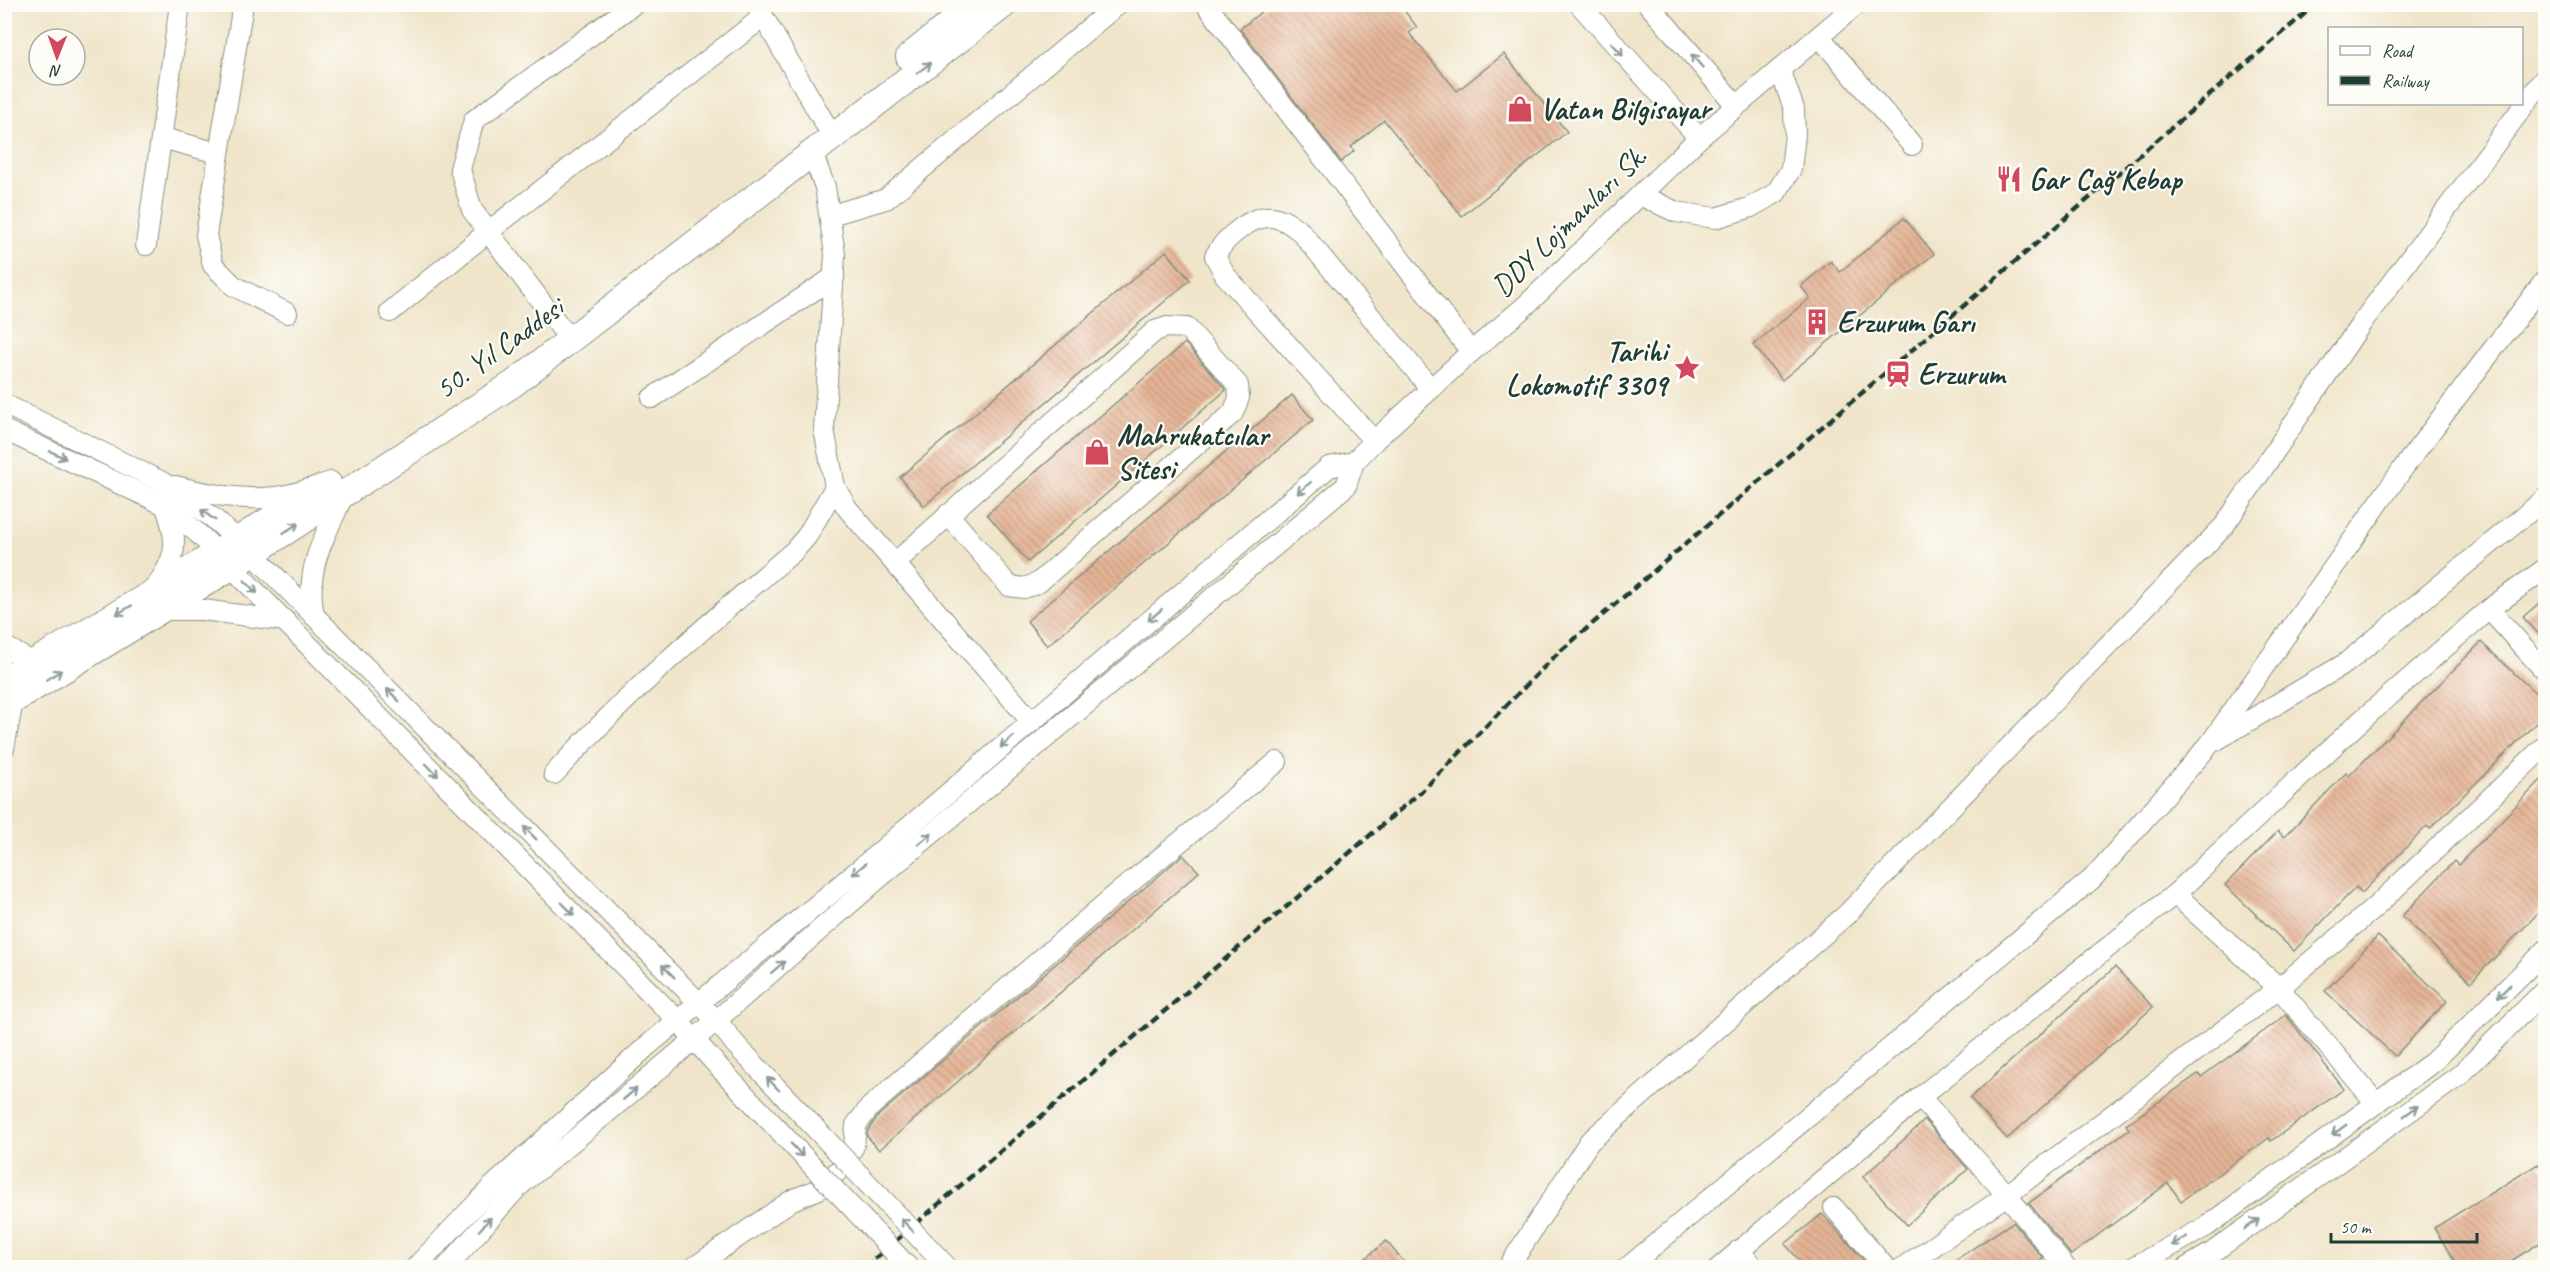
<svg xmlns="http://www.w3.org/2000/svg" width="2550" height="1272" font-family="Caveat,sans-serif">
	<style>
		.building { fill: url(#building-back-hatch) }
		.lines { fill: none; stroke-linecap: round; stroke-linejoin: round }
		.minor-casing { stroke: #88917f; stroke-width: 22 }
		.major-casing { stroke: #88917f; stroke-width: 28 }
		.minor { stroke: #fff; stroke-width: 20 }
		.major { stroke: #fff; stroke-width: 26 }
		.rail { stroke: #1f3d34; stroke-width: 4.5; stroke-dasharray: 9 4.5; stroke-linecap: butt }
		.minor-bridge-casing { stroke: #88917f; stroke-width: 22; stroke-linecap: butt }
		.minor-bridge { stroke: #fff; stroke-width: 20 }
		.oneway { stroke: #8f9e9a }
		.labels { text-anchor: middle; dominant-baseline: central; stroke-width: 4.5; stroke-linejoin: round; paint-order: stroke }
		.poi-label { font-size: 30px; font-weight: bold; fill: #1f3d34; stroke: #fdfcf7; text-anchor: start }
		.street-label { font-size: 30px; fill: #1f3d34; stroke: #fdfcf7 }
	</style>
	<defs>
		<pattern id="building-back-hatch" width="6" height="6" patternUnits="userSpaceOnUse" patternTransform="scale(1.5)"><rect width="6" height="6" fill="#e6b496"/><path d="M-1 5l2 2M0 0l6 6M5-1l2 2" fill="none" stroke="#ba947b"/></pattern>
	</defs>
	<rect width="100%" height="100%" fill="#fdfcf7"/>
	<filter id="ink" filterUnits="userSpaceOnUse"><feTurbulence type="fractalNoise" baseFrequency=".0167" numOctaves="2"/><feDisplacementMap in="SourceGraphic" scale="12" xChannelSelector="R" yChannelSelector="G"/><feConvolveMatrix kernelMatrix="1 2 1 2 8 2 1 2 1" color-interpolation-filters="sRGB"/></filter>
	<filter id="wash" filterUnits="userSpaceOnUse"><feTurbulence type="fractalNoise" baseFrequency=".008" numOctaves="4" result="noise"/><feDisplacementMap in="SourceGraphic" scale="24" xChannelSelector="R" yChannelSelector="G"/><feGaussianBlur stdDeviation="1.35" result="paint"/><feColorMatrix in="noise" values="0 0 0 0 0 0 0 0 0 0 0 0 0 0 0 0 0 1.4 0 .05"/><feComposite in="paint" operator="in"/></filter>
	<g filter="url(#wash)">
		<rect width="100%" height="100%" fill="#f0e5ca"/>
		<g id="blocks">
			<g class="building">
				<path d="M 1271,4 L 1399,4 L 1417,27 L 1409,33 L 1457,91 L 1504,54 L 1567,132 L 1462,216 L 1384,120 L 1351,147 L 1354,151 L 1341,162 L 1240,29 Z"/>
				<path d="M 1904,218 L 1934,254 L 1782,380 L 1753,345 L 1810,298 L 1801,286 L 1831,261 L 1840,272 Z"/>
				<path d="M 1166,251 L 1190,280 L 924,506 L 900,477 Z"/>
				<path d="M 1185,343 L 1226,390 L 1028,562 L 987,514 Z"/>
				<path d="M 1292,395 L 1313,420 L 1047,646 L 1027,621 Z"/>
				<path d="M 2546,597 L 2546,642 L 2523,617 Z"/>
				<path d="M 2481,642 L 2546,703 L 2546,713 L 2430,829 L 2427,826 L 2362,893 L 2356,887 L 2294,951 L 2225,885 L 2278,831 L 2284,837 L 2346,773 L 2349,776 Z"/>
				<path d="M 2546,775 L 2546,905 L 2471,982 L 2402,916 L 2454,861 L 2458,865 Z"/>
				<path d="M 1183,855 L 1199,872 L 879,1150 L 867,1136 L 868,1130 L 879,1115 Z"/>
				<path d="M 2378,936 L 2447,1001 L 2395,1056 L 2325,991 Z"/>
				<path d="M 2115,967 L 2153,1007 L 2007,1139 L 1970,1098 Z"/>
				<path d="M 2286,1015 L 2344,1089 L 2271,1141 L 2269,1138 L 2181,1201 L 2168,1183 L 2071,1255 L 2029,1203 L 2129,1129 L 2126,1125 L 2198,1074 L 2201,1077 Z"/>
				<path d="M 1925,1120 L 1968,1169 L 1907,1225 L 1863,1177 Z"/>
				<path d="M 2538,1164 L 2546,1175 L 2546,1239 L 2500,1268 L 2459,1268 L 2434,1228 Z"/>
				<path d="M 1822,1214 L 1852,1247 L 1870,1268 L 1806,1268 L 1785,1244 Z"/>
				<path d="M 2013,1222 L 2043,1258 L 2028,1268 L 1943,1268 Z"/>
				<path d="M 1386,1241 L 1409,1268 L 1354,1268 Z"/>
			</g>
		</g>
	</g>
	<g filter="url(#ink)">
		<use href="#blocks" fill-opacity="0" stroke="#88917f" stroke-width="1.5"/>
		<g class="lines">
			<g class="minor-casing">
				<g id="minor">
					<path d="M 243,4 L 206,235 L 213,265 L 234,286 L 287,313"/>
					<path d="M 756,4 L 825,124"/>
					<path d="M 1206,4 L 1471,352"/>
					<path d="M 1579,4 L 1699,138"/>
					<path d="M 1648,4 L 1736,105"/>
					<path d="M 1819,36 L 1912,145"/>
					<path d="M 162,138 L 218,153"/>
					<path d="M 812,153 L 825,187 L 835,254 L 824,429 L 835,487 L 847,508 L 1031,721"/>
					<path d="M 1640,195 L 1676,212 L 1715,218 L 1749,208 L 1776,193 L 1791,169 L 1795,135 L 1794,109 L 1780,69"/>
					<path d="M 831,215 L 886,199 L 1118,4"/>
					<path d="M 146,245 L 180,4"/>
					<path d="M 390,312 L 488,232 L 763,17"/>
					<path d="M 561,328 L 472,210 L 460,169 L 474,120 L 634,4"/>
					<path d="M 652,398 L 834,277"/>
					<path d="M 4,404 L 162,482 L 213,518 L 252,553 L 717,1021 L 736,1045"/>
					<path d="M 4,430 L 165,505 L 202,537 L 678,1021 L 714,1062"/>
					<path d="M 1374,441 L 1225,275 L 1215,256 C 1225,238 1256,209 1280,219 C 1287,221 1294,227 1300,231 L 1431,389"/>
					<path d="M 175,486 C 208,494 241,501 276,497 C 294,495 313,487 331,482"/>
					<path d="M 896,562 L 1155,331 L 1167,327 L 1187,328 L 1238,385 L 1239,398 L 1233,413 L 1038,583 L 1024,588 L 1009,586 L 948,514"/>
					<path d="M 153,591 C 177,557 180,544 165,505"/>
					<path d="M 2489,609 L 2546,672"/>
					<path d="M 159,610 L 203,610 L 285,621"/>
					<path d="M 314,616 C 304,567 325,537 344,494"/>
					<path d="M 4,646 L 33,663"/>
					<path d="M 2215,741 L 2346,663 L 2546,498"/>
					<path d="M 4,748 L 13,701"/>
					<path d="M 554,774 C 628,692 710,622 794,551 L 807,536 L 835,487"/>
					<path d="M 2175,894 L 2279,988 L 2376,1103"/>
					<path d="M 1920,1097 L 2007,1195 L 2066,1268"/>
					<path d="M 1834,1208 L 1886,1268"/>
					<path d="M 1739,1250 L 1754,1268"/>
					<path d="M 415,1268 L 493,1186 L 647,1046 L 861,868 L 1329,467 L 1354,462"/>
					<path d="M 446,1268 L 518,1187 L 695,1039 L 879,878 L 1346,486 L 1354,462 L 1374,441 L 1471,352 L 1523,308 L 1699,138 L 1857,4"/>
					<path d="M 693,1268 L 792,1200 L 819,1189 L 841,1168 L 854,1146 L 856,1125 L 870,1107 L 1108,901 L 1277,762"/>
					<path d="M 1508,1268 L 1589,1142 L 1847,914 L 2224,526 L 2363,321 L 2546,76"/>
					<path d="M 1627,1268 L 2092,879 L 2209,745 L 2404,467 L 2546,279"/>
					<path d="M 1719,1268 L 1920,1097 L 2175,894 L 2356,725 L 2489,609 L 2546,568"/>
					<path d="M 1902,1268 L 2007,1195 L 2279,988 L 2373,909 L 2546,745"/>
					<path d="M 2132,1268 L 2207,1226 L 2433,1062 L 2546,950"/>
					<path d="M 2186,1268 L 2213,1252 L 2460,1075 L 2546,989"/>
				</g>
			</g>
			<g class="major-casing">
				<g id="major">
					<path d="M 909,57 L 975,4"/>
					<path d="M 4,680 L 151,594 L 319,489"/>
					<path d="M 4,706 L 231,567 L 513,384 L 1005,4"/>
				</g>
			</g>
			<use href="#minor" class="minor"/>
			<use href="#major" class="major"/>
			<path class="rail" d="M 864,1268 L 1423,790 L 1557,654 L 2316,4"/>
			<g class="minor-bridge-casing">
				<g id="minor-bridge">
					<path d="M 736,1045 L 948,1268"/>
					<path d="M 714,1062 L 909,1268"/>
				</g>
			</g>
			<use href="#minor-bridge" class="minor-bridge"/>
		</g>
		<defs><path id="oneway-shaft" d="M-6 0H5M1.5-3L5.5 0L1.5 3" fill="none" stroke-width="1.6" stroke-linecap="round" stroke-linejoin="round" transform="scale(1.5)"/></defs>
		<g class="oneway">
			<use href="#oneway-shaft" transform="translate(1617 49) rotate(49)"/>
			<use href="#oneway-shaft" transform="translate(1697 61) rotate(-131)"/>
			<use href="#oneway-shaft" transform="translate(924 68) rotate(-37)"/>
			<use href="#oneway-shaft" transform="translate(58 455) rotate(25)"/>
			<use href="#oneway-shaft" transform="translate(1304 488) rotate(139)"/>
			<use href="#oneway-shaft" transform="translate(208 515) rotate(-144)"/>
			<use href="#oneway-shaft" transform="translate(291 528) rotate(-33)"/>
			<use href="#oneway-shaft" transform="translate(251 587) rotate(45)"/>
			<use href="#oneway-shaft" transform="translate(124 610) rotate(150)"/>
			<use href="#oneway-shaft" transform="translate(1155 615) rotate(139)"/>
			<use href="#oneway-shaft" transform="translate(54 675) rotate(-32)"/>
			<use href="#oneway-shaft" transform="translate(393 695) rotate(-135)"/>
			<use href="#oneway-shaft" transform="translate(1007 742) rotate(139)"/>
			<use href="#oneway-shaft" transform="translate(432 770) rotate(46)"/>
			<use href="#oneway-shaft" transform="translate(530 833) rotate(-135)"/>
			<use href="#oneway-shaft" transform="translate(925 839) rotate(-40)"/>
			<use href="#oneway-shaft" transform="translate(859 869) rotate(140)"/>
			<use href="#oneway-shaft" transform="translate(568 909) rotate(46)"/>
			<use href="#oneway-shaft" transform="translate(778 967) rotate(-41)"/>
			<use href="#oneway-shaft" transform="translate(668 971) rotate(-135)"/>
			<use href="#oneway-shaft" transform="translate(2504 991) rotate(135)"/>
			<use href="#oneway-shaft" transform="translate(773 1084) rotate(-134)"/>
			<use href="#oneway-shaft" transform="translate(630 1094) rotate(-40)"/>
			<use href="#oneway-shaft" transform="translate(2411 1111) rotate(-36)"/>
			<use href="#oneway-shaft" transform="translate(2339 1130) rotate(144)"/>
			<use href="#oneway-shaft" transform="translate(797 1150) rotate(47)"/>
			<use href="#oneway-shaft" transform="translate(485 1224) rotate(-48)"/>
			<use href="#oneway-shaft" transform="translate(2252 1224) rotate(-36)"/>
			<use href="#oneway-shaft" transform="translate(907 1225) rotate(-134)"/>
			<use href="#oneway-shaft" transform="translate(2179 1241) rotate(151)"/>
		</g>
	</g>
	<defs>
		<g id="shop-bare" transform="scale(2.07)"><path d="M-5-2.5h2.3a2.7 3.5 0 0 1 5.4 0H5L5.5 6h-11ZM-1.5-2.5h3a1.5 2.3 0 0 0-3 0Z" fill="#d1495b" stroke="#fdfcf7" stroke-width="2.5" paint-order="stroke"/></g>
		<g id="restaurant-bare" transform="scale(2.07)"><path d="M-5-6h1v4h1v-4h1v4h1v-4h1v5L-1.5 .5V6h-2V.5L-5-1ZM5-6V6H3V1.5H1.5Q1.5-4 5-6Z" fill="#d1495b" stroke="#fdfcf7" stroke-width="2.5" paint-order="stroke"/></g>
		<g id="building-bare" transform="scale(2.07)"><path d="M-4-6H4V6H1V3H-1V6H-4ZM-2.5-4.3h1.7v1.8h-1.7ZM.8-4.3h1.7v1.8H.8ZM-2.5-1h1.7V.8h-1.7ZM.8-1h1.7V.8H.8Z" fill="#d1495b" stroke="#fdfcf7" stroke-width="2.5" paint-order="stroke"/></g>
		<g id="sight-bare" transform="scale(2.07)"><path d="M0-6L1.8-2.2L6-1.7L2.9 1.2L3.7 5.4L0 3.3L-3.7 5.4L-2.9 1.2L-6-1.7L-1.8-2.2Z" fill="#d1495b" stroke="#fdfcf7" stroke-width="2.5" paint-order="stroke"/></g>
		<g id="station-bare" transform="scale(2.07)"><path d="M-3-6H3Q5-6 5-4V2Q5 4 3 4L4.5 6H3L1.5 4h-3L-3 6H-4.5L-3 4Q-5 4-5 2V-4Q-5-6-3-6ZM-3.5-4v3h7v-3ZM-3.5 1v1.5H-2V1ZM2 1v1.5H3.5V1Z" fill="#d1495b" stroke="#fdfcf7" stroke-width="2.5" paint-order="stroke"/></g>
	</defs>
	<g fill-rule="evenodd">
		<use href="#shop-bare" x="1520" y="109"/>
		<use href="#restaurant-bare" x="2009" y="179"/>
		<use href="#building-bare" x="1817" y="322"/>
		<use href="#sight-bare" x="1687" y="368"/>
		<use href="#station-bare" x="1898" y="374"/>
		<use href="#shop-bare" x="1097" y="452"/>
	</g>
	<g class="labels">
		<g class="poi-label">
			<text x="1540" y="109">Vatan Bilgisayar</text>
			<text x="2029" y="179">Gar Cağ Kebap</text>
			<text x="1837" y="322">Erzurum Garı</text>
			<text x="1667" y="351" text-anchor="end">Tarihi<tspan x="1667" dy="34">Lokomotif 3309</tspan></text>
			<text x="1918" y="374">Erzurum</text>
			<text x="1117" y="435">Mahrukatcılar<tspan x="1117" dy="34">Sitesi</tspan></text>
		</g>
		<g class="street-label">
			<text transform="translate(1569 221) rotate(-44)">DDY Lojmanları Sk.</text>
			<text transform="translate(499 348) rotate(-36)">50. Yıl Caddesi</text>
		</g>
	</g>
	<rect width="2550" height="1272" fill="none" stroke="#fdfcf7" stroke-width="24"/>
	<rect x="2328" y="27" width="195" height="78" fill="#fdfcf7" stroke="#a4b0a9" stroke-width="1.5"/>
	<rect x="2340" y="46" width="30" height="9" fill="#ffffff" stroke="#a4b0a9" stroke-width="1.5"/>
	<text x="2382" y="57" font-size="18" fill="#1f3d34">Road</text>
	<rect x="2340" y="76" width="30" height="9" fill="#1f3d34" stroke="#a4b0a9" stroke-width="1.5"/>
	<text x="2382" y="87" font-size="18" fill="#1f3d34">Railway</text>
	<g transform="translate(57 57) rotate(181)"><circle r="28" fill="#fdfcf7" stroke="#a4b0a9" stroke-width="1.5"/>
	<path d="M0-4.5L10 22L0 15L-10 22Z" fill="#d1495b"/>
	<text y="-9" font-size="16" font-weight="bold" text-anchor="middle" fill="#1f3d34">N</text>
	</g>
	<path d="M2331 1233v9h146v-9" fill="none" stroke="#1f3d34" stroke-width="3"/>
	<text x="2340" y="1233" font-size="18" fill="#1f3d34" stroke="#fdfcf7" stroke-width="4.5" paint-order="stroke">50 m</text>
</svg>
